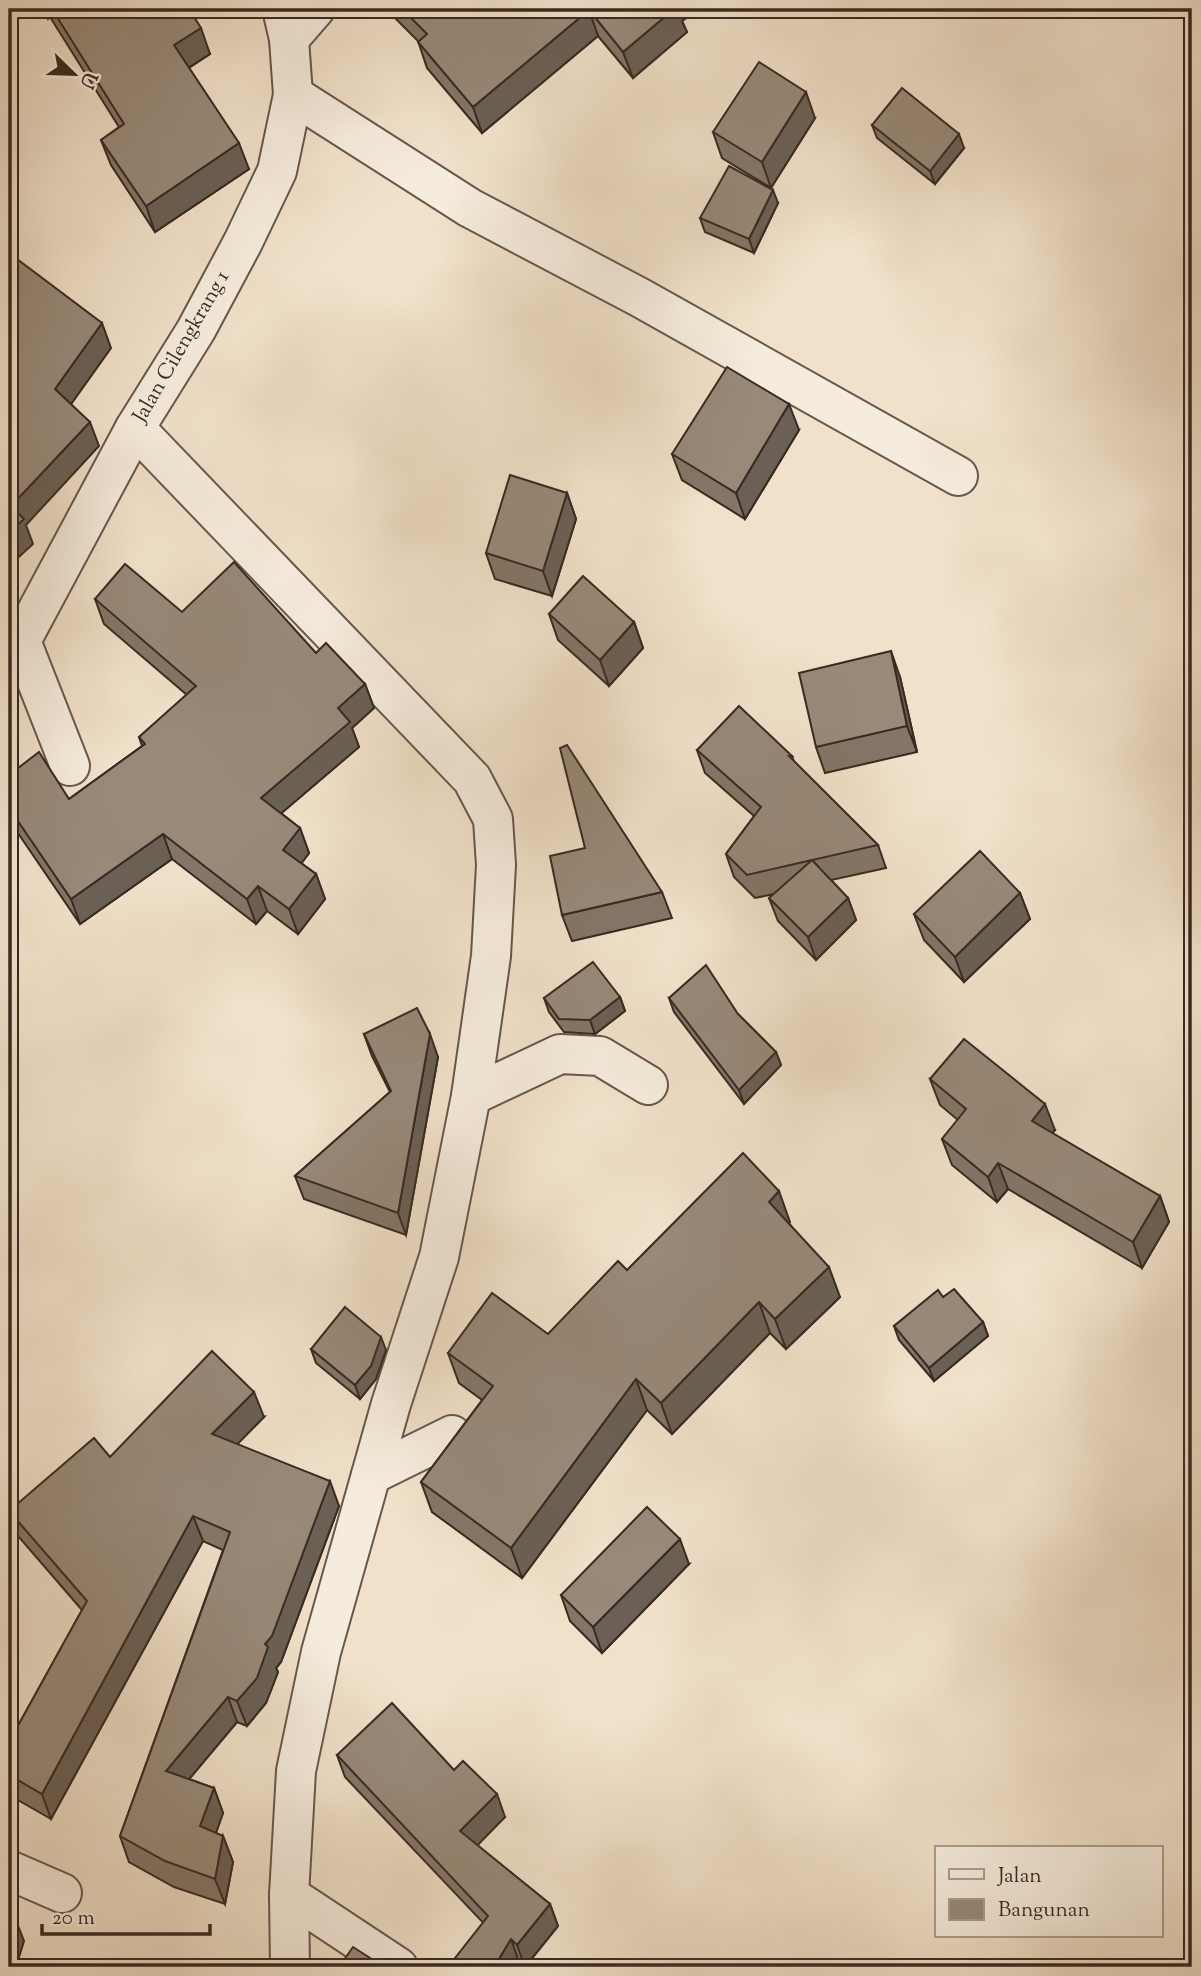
<svg xmlns="http://www.w3.org/2000/svg" width="1201" height="1976" font-family="'Sorts Mill Goudy',serif">
	<style>
		.lines { fill: none; stroke-linecap: round; stroke-linejoin: round }
		.street-casing { stroke: #66574c; stroke-width: 42 }
		.street { stroke: #f6ecdd; stroke-width: 38 }
		.wall { fill: #837668; stroke: #382922; stroke-width: 2 }
		.shaded-wall { fill: #6a6055; stroke: #382922; stroke-width: 2 }
		.building { fill: #988979; stroke: #382922; stroke-width: 2 }
		.labels { text-anchor: middle; dominant-baseline: central; stroke-width: 6; stroke-linejoin: round; paint-order: stroke }
		.street-label { font-size: 21px; fill: #382922; stroke: #f6ecdd }
	</style>
	<rect width="100%" height="100%" fill="#f1e1ca"/>
	<filter id="stains"><feTurbulence type="fractalNoise" baseFrequency=".00286" numOctaves="4"/><feColorMatrix values="0 0 0 0 .2 0 0 0 0 .09 0 0 0 0 .02 0 0 0 .5 -.17"/></filter>
	<radialGradient id="worn" r=".72"><stop offset=".6" stop-color="#630" stop-opacity="0"/><stop offset="1" stop-color="#630" stop-opacity=".3"/></radialGradient>
	<g class="lines">
		<g class="street-casing">
			<g id="street">
				<path d="M 289,39 L 315,9"/>
				<path d="M 293,95 L 470,208 L 639,297 L 958,476"/>
				<path d="M 135,428 L 472,779 L 493,819 L 496,865 L 491,956 L 471,1096 L 439,1257 L 391,1404 L 321,1652 L 296,1771 L 289,1895 L 290,1967"/>
				<path d="M 10,632 L 21,641 L 70,766"/>
				<path d="M 9,669 L 21,641 L 135,428 L 196,330 L 243,242 L 277,171 L 293,95 L 289,39 L 282,9"/>
				<path d="M 471,1096 L 560,1054 L 600,1056 L 648,1085"/>
				<path d="M 371,1475 L 452,1435"/>
				<path d="M 9,1870 L 62,1893"/>
				<path d="M 289,1895 L 398,1967"/>
			</g>
		</g>
		<use href="#street" class="street"/>
	</g>
	<g class="wall">
		<path d="M 43,9 L 189,9 L 210,54 L 189,68 L 249,169 L 155,232 L 111,165 L 101,140 L 119,127 L 50,17 L 48,19 Z"/>
		<path d="M 386,9 L 699,9 L 682,21 L 687,32 L 633,78 L 598,36 L 482,133 L 427,68 L 418,41 Z"/>
		<path d="M 815,118 L 771,188 L 722,158 L 713,132 Z"/>
		<path d="M 872,125 L 964,148 L 935,184 L 877,138 Z"/>
		<path d="M 778,203 L 754,253 L 705,232 L 700,218 Z"/>
		<path d="M 799,430 L 745,519 L 682,480 L 672,454 Z"/>
		<path d="M 567,493 L 576,519 L 552,596 L 495,579 L 486,553 Z"/>
		<path d="M 95,599 L 182,612 L 316,653 L 365,684 L 374,708 L 352,728 L 359,747 L 281,813 L 300,828 L 309,853 L 301,863 L 316,874 L 325,899 L 298,934 L 267,911 L 256,924 L 172,859 L 80,924 L 9,820 L 9,775 L 69,799 L 142,746 L 139,737 L 187,695 L 104,624 Z"/>
		<path d="M 549,614 L 634,622 L 643,648 L 609,686 L 558,640 Z"/>
		<path d="M 900,677 L 917,752 L 825,773 L 816,747 Z"/>
		<path d="M 697,750 L 792,756 L 794,762 L 878,845 L 886,868 L 831,880 L 848,898 L 856,920 L 816,960 L 778,921 L 769,898 L 774,894 L 755,898 L 734,877 L 726,854 L 754,816 L 705,773 Z"/>
		<path d="M 662,892 L 672,918 L 572,941 L 562,915 Z"/>
		<path d="M 1020,893 L 1030,919 L 964,982 L 924,940 L 914,914 Z"/>
		<path d="M 620,997 L 625,1011 L 595,1034 L 564,1032 L 549,1012 L 544,998 Z"/>
		<path d="M 669,998 L 738,1014 L 776,1052 L 781,1065 L 744,1104 L 674,1012 Z"/>
		<path d="M 364,1034 L 438,1057 L 406,1235 L 304,1199 L 295,1176 L 390,1092 L 372,1056 Z"/>
		<path d="M 930,1079 L 1055,1130 L 1052,1133 L 1160,1196 L 1169,1222 L 1142,1268 L 1008,1189 L 997,1202 L 952,1165 L 942,1139 L 958,1120 L 940,1105 Z"/>
		<path d="M 790,1222 L 789,1223 L 840,1297 L 786,1349 L 770,1333 L 672,1434 L 647,1410 L 522,1578 L 432,1512 L 421,1482 L 482,1400 L 459,1383 L 448,1353 L 548,1334 L 627,1270 Z"/>
		<path d="M 943,1297 L 983,1322 L 988,1336 L 934,1381 L 899,1340 L 894,1326 Z"/>
		<path d="M 311,1349 L 386,1350 L 376,1379 L 360,1399 L 316,1363 Z"/>
		<path d="M 264,1417 L 237,1444 L 339,1506 L 281,1662 L 276,1668 L 278,1672 L 266,1703 L 247,1726 L 237,1722 L 189,1779 L 214,1788 L 223,1813 L 216,1833 L 223,1836 L 233,1862 L 225,1904 L 174,1887 L 129,1862 L 120,1836 L 223,1550 L 203,1541 L 51,1819 L 9,1795 L 9,1742 L 82,1610 L 18,1536 L 9,1511 L 110,1457 Z"/>
		<path d="M 689,1564 L 602,1653 L 570,1621 L 561,1595 Z"/>
		<path d="M 337,1755 L 454,1770 L 505,1817 L 477,1845 L 550,1904 L 558,1926 L 525,1967 L 345,1777 Z"/>
	</g>
	<g class="shaded-wall">
		<path d="M 674,9 L 699,9 L 682,21 L 687,32 L 633,78 L 623,52 Z"/>
		<path d="M 589,10 L 598,36 L 482,133 L 473,107 Z"/>
		<path d="M 201,28 L 210,54 L 183,71 L 174,45 Z"/>
		<path d="M 806,92 L 815,118 L 771,188 L 762,162 Z"/>
		<path d="M 959,134 L 964,148 L 935,184 L 930,171 Z"/>
		<path d="M 239,143 L 249,169 L 155,232 L 146,206 Z"/>
		<path d="M 773,190 L 778,203 L 754,253 L 749,239 Z"/>
		<path d="M 102,323 L 111,348 L 64,414 L 55,389 Z"/>
		<path d="M 789,404 L 799,430 L 745,519 L 736,493 Z"/>
		<path d="M 90,422 L 99,446 L 26,525 L 33,544 L 9,566 L 9,533 L 11,506 Z"/>
		<path d="M 567,493 L 576,519 L 552,596 L 543,571 Z"/>
		<path d="M 634,622 L 643,648 L 609,686 L 600,660 Z"/>
		<path d="M 891,651 L 900,677 L 917,752 L 907,726 Z"/>
		<path d="M 365,684 L 374,708 L 352,728 L 359,747 L 270,823 L 261,798 L 338,708 Z"/>
		<path d="M 300,828 L 309,853 L 293,875 L 283,850 Z"/>
		<path d="M 163,834 L 172,859 L 80,924 L 71,899 Z"/>
		<path d="M 316,874 L 325,899 L 298,934 L 289,909 Z"/>
		<path d="M 258,886 L 267,911 L 256,924 L 247,899 Z"/>
		<path d="M 1020,893 L 1030,919 L 964,982 L 955,957 Z"/>
		<path d="M 848,898 L 856,920 L 816,960 L 808,937 Z"/>
		<path d="M 620,997 L 625,1011 L 595,1034 L 590,1020 Z"/>
		<path d="M 430,1034 L 438,1057 L 406,1235 L 398,1213 Z"/>
		<path d="M 776,1052 L 781,1065 L 744,1104 L 739,1090 Z"/>
		<path d="M 1045,1104 L 1055,1130 L 1041,1147 L 1032,1121 Z"/>
		<path d="M 998,1163 L 1008,1189 L 997,1202 L 988,1177 Z"/>
		<path d="M 779,1191 L 790,1222 L 780,1232 L 769,1202 Z"/>
		<path d="M 1160,1196 L 1169,1222 L 1142,1268 L 1133,1242 Z"/>
		<path d="M 829,1267 L 840,1297 L 786,1349 L 775,1319 Z"/>
		<path d="M 759,1302 L 770,1333 L 672,1434 L 661,1403 Z"/>
		<path d="M 983,1322 L 988,1336 L 934,1381 L 929,1368 Z"/>
		<path d="M 381,1337 L 386,1350 L 376,1379 L 360,1399 L 355,1385 Z"/>
		<path d="M 636,1379 L 647,1410 L 522,1578 L 511,1548 Z"/>
		<path d="M 254,1392 L 264,1417 L 222,1460 L 212,1434 Z"/>
		<path d="M 330,1481 L 339,1506 L 281,1662 L 276,1668 L 278,1672 L 266,1703 L 247,1726 L 237,1701 L 265,1644 Z"/>
		<path d="M 9,1482 L 13,1495 L 9,1501 Z"/>
		<path d="M 193,1516 L 203,1541 L 51,1819 L 42,1794 Z"/>
		<path d="M 680,1539 L 689,1564 L 602,1653 L 593,1627 Z"/>
		<path d="M 228,1697 L 237,1722 L 175,1796 L 166,1771 Z"/>
		<path d="M 214,1788 L 223,1813 L 209,1852 L 200,1826 Z"/>
		<path d="M 497,1794 L 505,1817 L 469,1854 L 460,1831 Z"/>
		<path d="M 223,1836 L 233,1862 L 225,1904 L 215,1879 Z"/>
		<path d="M 550,1904 L 558,1926 L 525,1967 L 517,1945 Z"/>
		<path d="M 15,1918 L 24,1941 L 16,1967 L 9,1967 L 9,1941 Z"/>
		<path d="M 511,1939 L 519,1962 L 516,1967 L 494,1967 Z"/>
	</g>
	<g class="building">
		<path d="M 52,9 L 189,9 L 201,28 L 174,45 L 239,143 L 146,206 L 101,140 L 124,124 Z"/>
		<path d="M 402,9 L 674,9 L 623,52 L 589,10 L 473,107 L 418,42 L 427,34 Z"/>
		<path d="M 759,62 L 806,92 L 762,162 L 713,132 Z"/>
		<path d="M 902,88 L 959,134 L 930,171 L 872,125 Z"/>
		<path d="M 729,166 L 773,190 L 749,239 L 700,218 Z"/>
		<path d="M 9,253 L 102,323 L 55,389 L 90,422 L 11,506 L 24,519 L 9,533 Z"/>
		<path d="M 727,367 L 789,404 L 736,493 L 672,454 Z"/>
		<path d="M 510,475 L 567,493 L 543,571 L 486,553 Z"/>
		<path d="M 234,562 L 316,653 L 326,643 L 365,684 L 338,708 L 350,722 L 261,798 L 300,828 L 283,850 L 316,874 L 289,909 L 258,886 L 247,899 L 163,834 L 71,899 L 9,808 L 9,775 L 39,752 L 69,799 L 145,744 L 139,737 L 196,686 L 95,599 L 125,564 L 182,612 Z"/>
		<path d="M 583,576 L 634,622 L 600,660 L 549,614 Z"/>
		<path d="M 891,651 L 907,726 L 816,747 L 799,673 Z"/>
		<path d="M 739,706 L 792,756 L 789,756 L 878,845 L 812,860 L 848,898 L 808,937 L 769,898 L 812,860 L 747,875 L 726,854 L 761,807 L 697,750 Z"/>
		<path d="M 567,745 L 662,892 L 562,915 L 550,856 L 585,848 L 560,748 Z"/>
		<path d="M 980,851 L 1020,893 L 955,957 L 914,914 Z"/>
		<path d="M 593,962 L 620,997 L 590,1020 L 559,1019 L 544,998 Z"/>
		<path d="M 706,965 L 738,1014 L 776,1052 L 739,1090 L 669,998 Z"/>
		<path d="M 417,1008 L 430,1034 L 398,1213 L 295,1176 L 391,1091 L 364,1034 Z"/>
		<path d="M 964,1039 L 1045,1104 L 1032,1121 L 1160,1196 L 1133,1242 L 998,1163 L 988,1177 L 942,1139 L 966,1109 L 930,1079 Z"/>
		<path d="M 743,1153 L 779,1191 L 769,1202 L 829,1267 L 775,1319 L 759,1302 L 661,1403 L 636,1379 L 511,1548 L 421,1482 L 493,1386 L 448,1353 L 492,1293 L 548,1334 L 618,1261 L 627,1270 Z"/>
		<path d="M 954,1289 L 983,1322 L 929,1368 L 894,1326 L 938,1290 L 943,1297 Z"/>
		<path d="M 345,1307 L 381,1337 L 371,1366 L 355,1385 L 311,1349 Z"/>
		<path d="M 212,1351 L 254,1392 L 212,1434 L 330,1481 L 272,1636 L 265,1644 L 268,1647 L 257,1678 L 237,1701 L 228,1697 L 166,1771 L 214,1788 L 200,1826 L 223,1836 L 215,1879 L 165,1861 L 120,1836 L 230,1532 L 193,1516 L 42,1794 L 9,1775 L 9,1742 L 87,1601 L 9,1511 L 94,1438 L 110,1457 Z"/>
		<path d="M 647,1507 L 680,1539 L 593,1627 L 561,1595 Z"/>
		<path d="M 392,1703 L 454,1770 L 463,1761 L 497,1794 L 460,1831 L 550,1904 L 517,1945 L 511,1939 L 494,1967 L 448,1967 L 488,1916 L 337,1755 Z"/>
		<path d="M 9,1914 L 15,1918 L 9,1941 Z"/>
		<path d="M 353,1947 L 378,1963 L 388,1966 L 399,1964 L 406,1959 L 418,1967 L 339,1967 Z"/>
	</g>
	<g class="labels">
		<g class="street-label">
			<text transform="translate(182 347) rotate(-60)">Jalan Cilengkrang 1</text>
		</g>
	</g>
	<rect width="1201" height="1976" fill="none" stroke="#f1e1ca" stroke-width="35"/>
	<rect x="10" y="10" width="1180" height="1955" fill="none" stroke="#382922" stroke-width="3.5"/>
	<rect x="18" y="18" width="1166" height="1941" fill="none" stroke="#382922" stroke-width="2"/>
	<rect x="935" y="1846" width="228" height="91" fill="#f6ecdd" stroke="#aa9e92" stroke-width="2"/>
	<rect x="949" y="1869" width="35" height="10" fill="#f6ecdd" stroke="#aa9e92" stroke-width="2"/>
	<text x="998" y="1882" font-size="21" fill="#382922">Jalan</text>
	<rect x="949" y="1899" width="35" height="21" fill="#988979" stroke="#aa9e92" stroke-width="2"/>
	<text x="998" y="1916" font-size="21" fill="#382922">Bangunan</text>
	<g transform="translate(74 74) rotate(113)" stroke="#f6ecdd" stroke-width="5" paint-order="stroke">
	<path d="M0-5L12 26L0 18L-12 26Z" fill="#382922"/>
	<text y="-10" font-size="19" font-weight="bold" text-anchor="middle" fill="#382922">U</text>
	</g>
	<path d="M42 1924v10h168v-10" fill="none" stroke="#382922" stroke-width="3.5"/>
	<text x="52" y="1924" font-size="21" fill="#382922" stroke="#f6ecdd" stroke-width="5" paint-order="stroke">20 m</text>
	<rect width="100%" height="100%" filter="url(#stains)"/>
	<rect width="100%" height="100%" fill="url(#worn)"/>
</svg>
